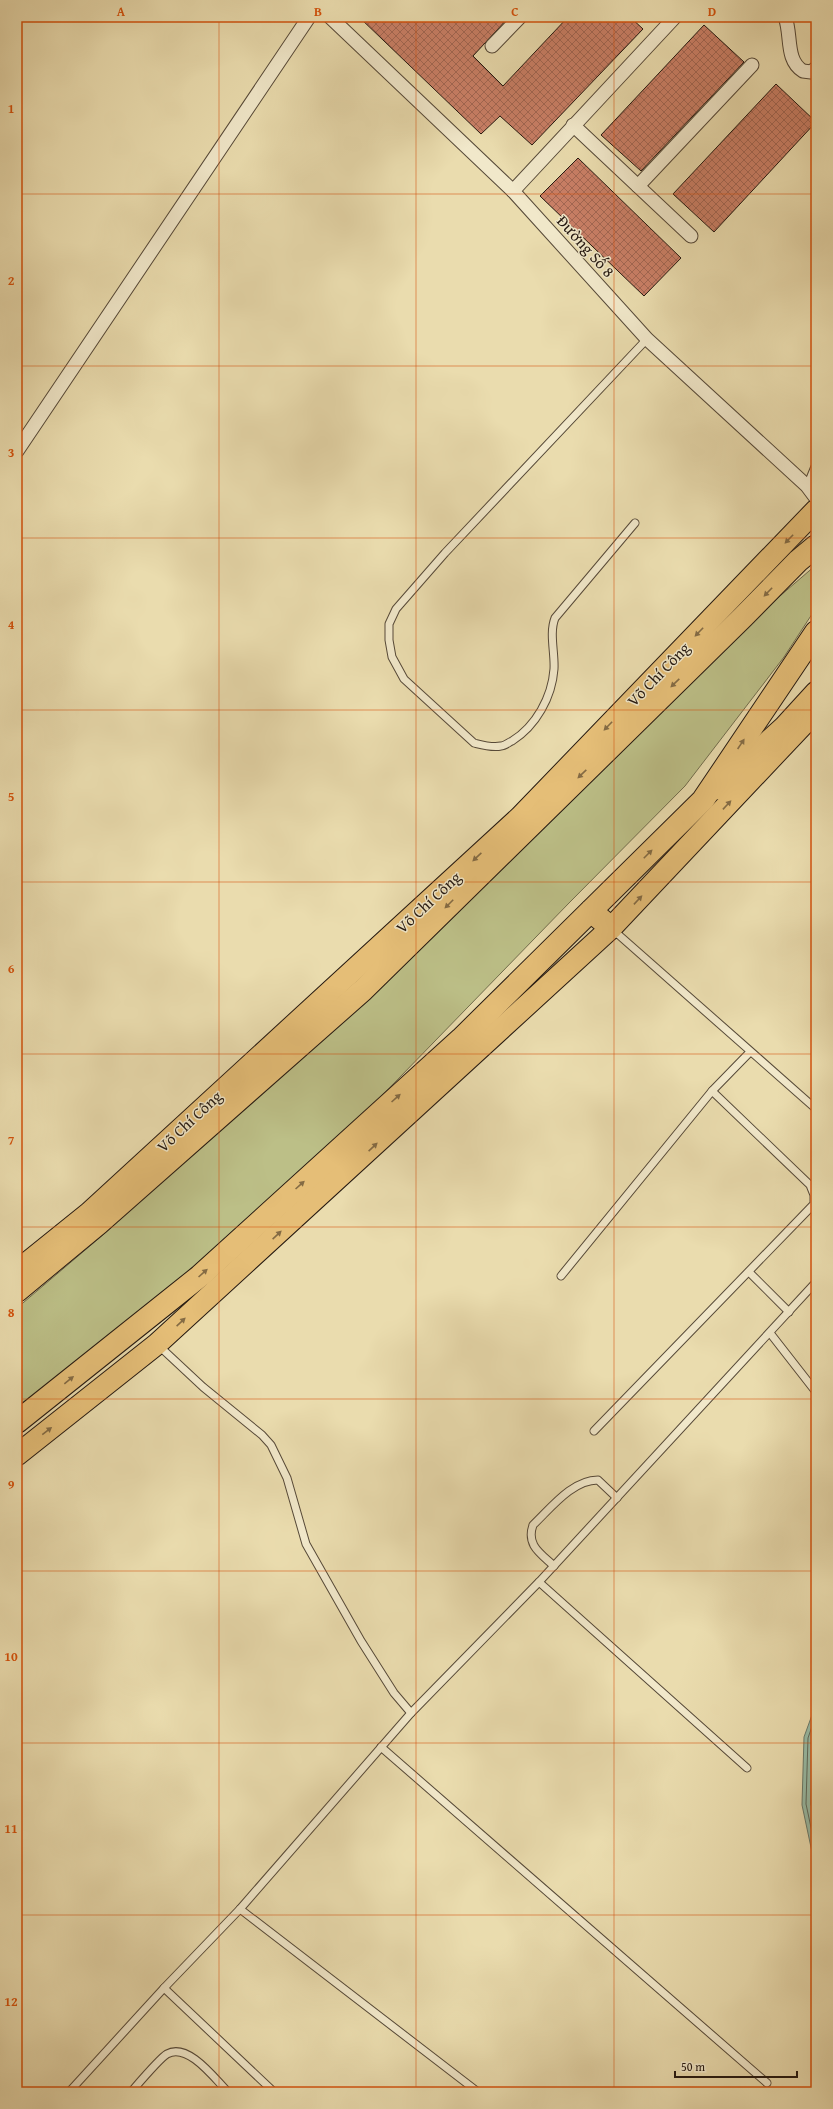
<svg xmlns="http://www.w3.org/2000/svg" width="833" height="2109" font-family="'Gentium Book Plus',serif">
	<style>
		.green { fill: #bcbf87; stroke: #706c4c }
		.water { fill: #99bca6; stroke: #6a7a6a }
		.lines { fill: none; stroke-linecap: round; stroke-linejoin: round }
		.shore { stroke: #5e6a5b; stroke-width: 1 }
		.building { fill: url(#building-cross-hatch); stroke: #241810 }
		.service-casing { stroke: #564938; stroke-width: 9 }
		.minor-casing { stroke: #564938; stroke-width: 15 }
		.primary-casing { stroke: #241810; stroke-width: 23 }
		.trunk-casing { stroke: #241810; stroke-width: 24 }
		.service { stroke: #f1e8ca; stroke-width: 7 }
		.minor { stroke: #f1e8ca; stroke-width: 13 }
		.primary { stroke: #e5be77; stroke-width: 21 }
		.trunk { stroke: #e5be77; stroke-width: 22 }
		.oneway { fill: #846b44 }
		.grid { fill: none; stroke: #d4520c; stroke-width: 1; stroke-opacity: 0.55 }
		.labels { text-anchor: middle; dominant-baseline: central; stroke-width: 3; stroke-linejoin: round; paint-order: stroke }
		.street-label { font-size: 16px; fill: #241810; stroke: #f1e8ca }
		.neatline { fill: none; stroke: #d4520c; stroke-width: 1.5 }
		.grid-label { font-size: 13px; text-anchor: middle; font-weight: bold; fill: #d4520c }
	</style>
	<defs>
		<pattern id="building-cross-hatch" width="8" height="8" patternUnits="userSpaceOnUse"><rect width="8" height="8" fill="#c97f66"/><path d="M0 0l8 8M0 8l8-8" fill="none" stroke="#a36753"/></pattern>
	</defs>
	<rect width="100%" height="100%" fill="#eadcae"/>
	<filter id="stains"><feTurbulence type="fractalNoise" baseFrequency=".005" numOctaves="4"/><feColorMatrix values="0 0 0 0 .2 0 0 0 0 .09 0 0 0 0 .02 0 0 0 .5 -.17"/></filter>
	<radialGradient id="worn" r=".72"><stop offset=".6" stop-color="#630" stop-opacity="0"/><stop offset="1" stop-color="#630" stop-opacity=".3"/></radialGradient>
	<path class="green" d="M 816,565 L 816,608 L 784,657 L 685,786 L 569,903 L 333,1146 L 167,1294 L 17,1414 L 17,1308 L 104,1234 L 527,838 L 709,657 Z"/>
	<path class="water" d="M 816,1704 L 816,1858 L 812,1852 L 802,1805 L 804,1737 Z"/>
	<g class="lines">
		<g class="shore">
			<path d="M 816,1715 L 808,1738 L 806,1804 L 816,1851"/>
			<path d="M 816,1729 L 813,1739 L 811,1804 L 816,1829"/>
		</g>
	</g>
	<g class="building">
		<path d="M 359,17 L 509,17 L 473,56 L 503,86 L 568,17 L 630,17 L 643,29 L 532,145 L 500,116 L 481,134 Z"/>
		<path d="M 704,25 L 744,62 L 641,171 L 601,135 Z"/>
		<path d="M 776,84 L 816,122 L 714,232 L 673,194 Z"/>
		<path d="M 578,158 L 681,258 L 644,296 L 540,196 Z"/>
	</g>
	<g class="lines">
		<g class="service-casing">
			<g id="service">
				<path d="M 807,486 L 816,464"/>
				<path d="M 635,523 L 555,618 C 549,633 555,653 554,669 C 552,697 536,726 512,741 C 509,742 505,746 501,746 C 492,748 482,745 474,743 L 404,679 L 392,657 L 389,640 L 389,624 L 396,609 L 445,553 L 647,339"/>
				<path d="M 612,929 L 816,1109"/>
				<path d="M 749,1272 L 789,1312"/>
				<path d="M 561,1276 L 712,1091 L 750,1052"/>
				<path d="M 770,1333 L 816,1392"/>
				<path d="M 158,1345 L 203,1387 L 262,1435 L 271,1445 L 287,1478 L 306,1544 L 361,1641 L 394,1693 L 411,1713"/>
				<path d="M 594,1431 L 814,1204 L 814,1195 L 810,1185 L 712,1091"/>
				<path d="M 554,1566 C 540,1553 526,1545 533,1525 C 551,1508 572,1480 598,1480 L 617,1498"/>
				<path d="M 539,1582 L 747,1768"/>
				<path d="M 381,1747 L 767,2083"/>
				<path d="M 240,1909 L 478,2092"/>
				<path d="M 164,1988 L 274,2092"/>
				<path d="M 69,2092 L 164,1988 L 240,1909 L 411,1713 L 539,1582 L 816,1282"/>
				<path d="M 131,2092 C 138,2084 160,2058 167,2054 C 188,2042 215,2079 228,2092"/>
			</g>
		</g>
		<g class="minor-casing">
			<g id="minor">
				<path d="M 330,17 L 513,191 L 647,339 L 807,486 L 816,498"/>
				<path d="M 785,17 C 792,35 785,60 803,71 L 811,72 L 816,68"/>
				<path d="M 492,46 L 520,17"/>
				<path d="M 573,125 L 691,236"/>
				<path d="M 638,186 L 752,65"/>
				<path d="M 513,191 L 675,17"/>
				<path d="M 17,451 L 309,17"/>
			</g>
		</g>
		<g class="primary-casing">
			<g id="primary">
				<path d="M 716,789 L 784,727 L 816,692"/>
				<path d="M 17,1271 L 89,1213 L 520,817 L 816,510"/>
				<path d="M 17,1455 L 157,1344 L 611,928 L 816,711"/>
			</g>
		</g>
		<g class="trunk-casing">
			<g id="trunk">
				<path d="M 591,911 L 611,928"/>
				<path d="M 17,1291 L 99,1223 L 363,990 L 743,617 L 798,561 L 816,546"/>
				<path d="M 17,1422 L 200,1276 L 461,1039 L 703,800 L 816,632"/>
			</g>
		</g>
		<use href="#service" class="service"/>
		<use href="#minor" class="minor"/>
		<use href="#primary" class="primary"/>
		<use href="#trunk" class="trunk"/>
	</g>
	<defs><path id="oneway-solid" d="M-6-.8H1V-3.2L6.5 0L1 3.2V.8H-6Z"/></defs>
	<g class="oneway">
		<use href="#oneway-solid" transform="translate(789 539) rotate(134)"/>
		<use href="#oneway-solid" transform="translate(768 592) rotate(134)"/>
		<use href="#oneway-solid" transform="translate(699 632) rotate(134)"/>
		<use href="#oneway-solid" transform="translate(675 683) rotate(136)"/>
		<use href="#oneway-solid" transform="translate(608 726) rotate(134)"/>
		<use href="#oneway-solid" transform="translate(741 744) rotate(-56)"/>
		<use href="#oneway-solid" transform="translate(582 774) rotate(136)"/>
		<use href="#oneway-solid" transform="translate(727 805) rotate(-47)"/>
		<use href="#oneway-solid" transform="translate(648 854) rotate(-45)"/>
		<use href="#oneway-solid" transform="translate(477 857) rotate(137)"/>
		<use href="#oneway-solid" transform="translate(638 900) rotate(-47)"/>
		<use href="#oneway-solid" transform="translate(449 904) rotate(135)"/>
		<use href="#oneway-solid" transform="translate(396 1098) rotate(-42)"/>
		<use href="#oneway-solid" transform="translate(373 1147) rotate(-43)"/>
		<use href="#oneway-solid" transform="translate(300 1185) rotate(-42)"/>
		<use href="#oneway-solid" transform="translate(277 1235) rotate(-43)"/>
		<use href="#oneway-solid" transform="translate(203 1273) rotate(-42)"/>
		<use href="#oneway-solid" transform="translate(181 1322) rotate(-43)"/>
		<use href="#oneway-solid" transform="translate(69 1380) rotate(-39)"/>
		<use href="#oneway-solid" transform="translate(47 1431) rotate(-38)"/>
	</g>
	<path class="grid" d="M 219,17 L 219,2092M 416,17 L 416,2092M 614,17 L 614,2092M 17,194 L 816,194M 17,366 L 816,366M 17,538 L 816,538M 17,710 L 816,710M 17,882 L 816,882M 17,1054 L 816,1054M 17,1227 L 816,1227M 17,1399 L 816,1399M 17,1571 L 816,1571M 17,1743 L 816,1743M 17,1915 L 816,1915"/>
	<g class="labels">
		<g class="street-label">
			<text transform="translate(586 246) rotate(48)">Đường Số 8</text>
			<text transform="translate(658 674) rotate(-46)">Võ Chí Công</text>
			<text transform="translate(428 902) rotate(-43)">Võ Chí Công</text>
			<text transform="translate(189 1121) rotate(-43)">Võ Chí Công</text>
		</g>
	</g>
	<rect width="833" height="2109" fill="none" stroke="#eadcae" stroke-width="44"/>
	<path d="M675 2071v6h122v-6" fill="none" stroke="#241810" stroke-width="2"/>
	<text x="681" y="2071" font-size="12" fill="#241810" stroke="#f1e8ca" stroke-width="3" paint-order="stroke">50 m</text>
	<rect x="22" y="22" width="789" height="2065" class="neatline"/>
	<g class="grid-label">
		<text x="121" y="16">A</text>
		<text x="318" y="16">B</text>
		<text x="515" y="16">C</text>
		<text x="712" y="16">D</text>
		<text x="11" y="113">1</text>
		<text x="11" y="285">2</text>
		<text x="11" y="457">3</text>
		<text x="11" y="629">4</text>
		<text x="11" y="801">5</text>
		<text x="11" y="973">6</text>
		<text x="11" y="1145">7</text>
		<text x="11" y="1317">8</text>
		<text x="11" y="1489">9</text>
		<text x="11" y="1661">10</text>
		<text x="11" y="1833">11</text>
		<text x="11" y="2006">12</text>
	</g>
	<rect width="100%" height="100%" filter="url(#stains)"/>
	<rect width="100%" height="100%" fill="url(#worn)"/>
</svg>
